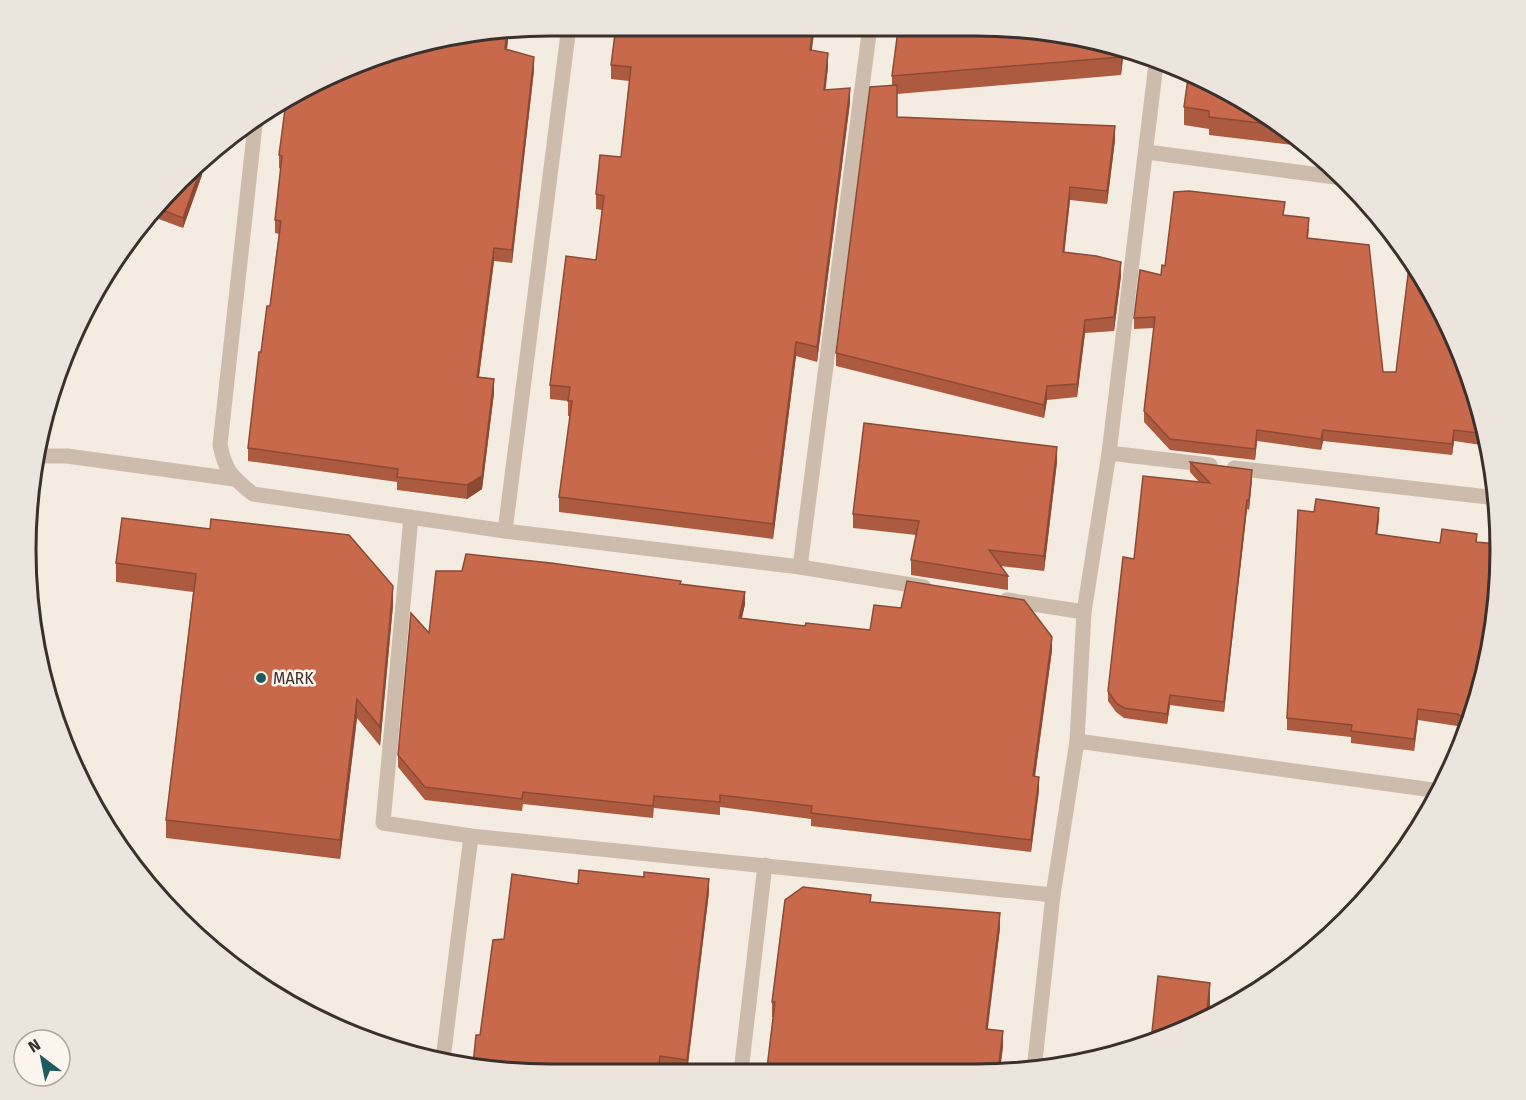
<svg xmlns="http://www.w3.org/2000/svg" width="1526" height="1100" font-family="'Fira Sans',sans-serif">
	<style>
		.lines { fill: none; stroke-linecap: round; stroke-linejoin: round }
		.street { stroke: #cdbbac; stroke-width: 15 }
		.wall { fill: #ac5a40 }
		.shaded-wall { fill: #8c4a34 }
		.building { fill: #c8694b; stroke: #8c4a34; stroke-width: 1.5 }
		.poi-dot { fill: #1f5a5e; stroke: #fbf5ee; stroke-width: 2 }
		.labels { text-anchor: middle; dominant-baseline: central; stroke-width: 5; stroke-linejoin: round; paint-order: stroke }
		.poi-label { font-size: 16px; fill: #3b302b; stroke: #fbf5ee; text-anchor: start }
		.rim { fill: none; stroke: #3b302b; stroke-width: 3 }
	</style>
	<rect width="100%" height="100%" fill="#f4ebe1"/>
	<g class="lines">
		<g class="street">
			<path d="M 256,116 L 220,445 C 225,471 233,478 253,494 L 505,531 L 800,567 L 924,587"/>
			<path d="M 1147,152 L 1335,177"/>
			<path d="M 1109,453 L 1210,465"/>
			<path d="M 38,456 L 67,456 L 234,479"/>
			<path d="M 1234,468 L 1497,498"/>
			<path d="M 411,517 L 383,823 L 471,836 L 1053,895"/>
			<path d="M 505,531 L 569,26"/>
			<path d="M 800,567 L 870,26"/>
			<path d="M 1007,600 L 1084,612"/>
			<path d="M 1077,741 L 1440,791"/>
			<path d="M 443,1059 L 471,836"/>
			<path d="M 1034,1070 L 1053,895 L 1077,741 L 1084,612 L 1109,453 L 1156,64"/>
			<path d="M 741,1072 L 765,865"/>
		</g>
	</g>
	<g class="wall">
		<path d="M 509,31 L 507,50 L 534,70 L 512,263 L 494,261 L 479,377 L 494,393 L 482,489 L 467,499 L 397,490 L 397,482 L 248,461 L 248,448 L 261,352 L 270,306 L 279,234 L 275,233 L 275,220 L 281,169 L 279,168 L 279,155 Z"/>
		<path d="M 911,31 L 1124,49 L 1121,75 L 897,94 L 897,117 L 1115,140 L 1107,204 L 1070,200 L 1064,252 L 1121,276 L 1114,331 L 1085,333 L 1077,397 L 1047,400 L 1044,418 L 836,366 L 836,353 L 892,85 L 892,76 Z"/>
		<path d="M 812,51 L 828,67 L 825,90 L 850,102 L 817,362 L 796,356 L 773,539 L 559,512 L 559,497 L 570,416 L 568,416 L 568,401 L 550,399 L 550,385 L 596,260 L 602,210 L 596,209 L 596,194 L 621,157 L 629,81 L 611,79 L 611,65 Z"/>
		<path d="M 1184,107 L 1267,114 L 1301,146 L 1209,135 L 1209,129 L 1184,125 Z"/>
		<path d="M 202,175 L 183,228 L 148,215 L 156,204 Z"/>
		<path d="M 1284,215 L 1309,229 L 1308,239 L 1383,372 L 1483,414 L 1488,446 L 1454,441 L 1452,455 L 1323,441 L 1321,450 L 1257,441 L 1255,460 L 1170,450 L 1144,422 L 1144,411 L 1154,328 L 1134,329 L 1134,318 L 1161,275 L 1165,266 Z"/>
		<path d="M 1057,462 L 1044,571 L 1000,566 L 1008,576 L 1008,590 L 911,575 L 911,560 L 916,535 L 853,528 L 853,514 Z"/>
		<path d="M 1190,462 L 1252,479 L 1249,510 L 1247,509 L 1224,712 L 1170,705 L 1167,724 L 1124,718 L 1116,712 L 1108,701 L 1108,691 L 1134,559 L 1199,482 L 1190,472 Z"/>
		<path d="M 122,518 L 393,605 L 380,746 L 357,718 L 340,859 L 166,838 L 166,820 L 193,592 L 116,582 L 116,563 Z"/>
		<path d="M 1379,519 L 1377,534 L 1473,718 L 1467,731 L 1457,726 L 1418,720 L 1414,751 L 1351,743 L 1351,737 L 1287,730 L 1287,718 Z"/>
		<path d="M 681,584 L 745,604 L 742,618 L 805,626 L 870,630 L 1052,650 L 1035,777 L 1039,790 L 1031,852 L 811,826 L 811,819 L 720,807 L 720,815 L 654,808 L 653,818 L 523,804 L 522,811 L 425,800 L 398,767 L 398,755 L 429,633 Z"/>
		<path d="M 578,884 L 709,892 L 687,1072 L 660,1069 L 480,1035 L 504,939 Z"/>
		<path d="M 871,902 L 1000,928 L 987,1029 L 1003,1046 L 1000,1070 L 767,1072 L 773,1017 L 772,1017 L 772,1002 Z"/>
	</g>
	<g class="shaded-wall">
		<path d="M 813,26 L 815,26 L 810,65 L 810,50 Z"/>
		<path d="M 507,31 L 509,31 L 505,63 L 505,49 Z"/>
		<path d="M 1122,48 L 1124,49 L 1121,75 L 1121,57 Z"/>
		<path d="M 828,53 L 828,67 L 824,105 L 824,90 Z"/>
		<path d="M 534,57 L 534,70 L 512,263 L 512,250 Z"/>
		<path d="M 850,88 L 850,102 L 817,362 L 817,347 Z"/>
		<path d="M 1115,126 L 1115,140 L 1107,204 L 1107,191 Z"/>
		<path d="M 202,165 L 202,175 L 183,228 L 183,218 Z"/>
		<path d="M 1070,187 L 1070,200 L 1063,266 L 1063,252 Z"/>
		<path d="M 494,248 L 494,261 L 477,390 L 477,377 Z"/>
		<path d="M 1121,262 L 1121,276 L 1114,331 L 1114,317 Z"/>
		<path d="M 1085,320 L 1085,333 L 1077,397 L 1077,384 Z"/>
		<path d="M 796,342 L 796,356 L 773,539 L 773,524 Z"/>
		<path d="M 494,379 L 494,393 L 482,489 L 467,499 L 467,485 Z"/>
		<path d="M 1047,386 L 1047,400 L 1044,418 L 1044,405 Z"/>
		<path d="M 1257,430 L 1257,441 L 1255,460 L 1255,449 Z"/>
		<path d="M 1323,430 L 1323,441 L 1321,450 L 1321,439 Z"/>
		<path d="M 1454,430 L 1454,441 L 1452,455 L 1452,444 Z"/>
		<path d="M 1057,447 L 1057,462 L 1044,571 L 1044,556 Z"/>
		<path d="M 1252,470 L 1252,479 L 1249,510 L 1249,500 Z"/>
		<path d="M 1247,500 L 1247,509 L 1224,712 L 1224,702 Z"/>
		<path d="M 1379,508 L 1379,519 L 1376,546 L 1376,534 Z"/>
		<path d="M 33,512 L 33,527 L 30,550 L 30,536 Z"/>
		<path d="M 393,586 L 393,605 L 380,746 L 380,727 Z"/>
		<path d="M 745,592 L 745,604 L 739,630 L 739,618 Z"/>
		<path d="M 1052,637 L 1052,650 L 1033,789 L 1033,776 Z"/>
		<path d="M 1170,695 L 1170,705 L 1167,724 L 1167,714 Z"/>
		<path d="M 357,699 L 357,718 L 340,859 L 340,840 Z"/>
		<path d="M 1418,709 L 1418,720 L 1414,751 L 1414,739 Z"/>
		<path d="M 1039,777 L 1039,790 L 1031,852 L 1031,840 Z"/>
		<path d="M 709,879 L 709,892 L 687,1072 L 687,1060 Z"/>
		<path d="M 1000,913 L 1000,928 L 986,1044 L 986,1029 Z"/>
		<path d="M 1210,983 L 1210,1016 L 1206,1018 Z"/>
		<path d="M 1003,1031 L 1003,1046 L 1000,1070 L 998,1070 Z"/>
	</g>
	<g class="building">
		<path d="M 616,26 L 813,26 L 810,50 L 828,53 L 824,90 L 850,88 L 817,347 L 796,342 L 773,524 L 559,497 L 572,401 L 568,401 L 570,387 L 550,385 L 566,256 L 596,260 L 604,196 L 596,194 L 600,155 L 621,157 L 631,67 L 611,65 Z"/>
		<path d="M 912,26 L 976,26 L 1111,43 L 1122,48 L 1121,57 L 892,76 L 898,30 L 911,31 Z"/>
		<path d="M 507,31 L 505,49 L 534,57 L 512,250 L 494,248 L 477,377 L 494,379 L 482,476 L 467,485 L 397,477 L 398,469 L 248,448 L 259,352 L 261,352 L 267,306 L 270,306 L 281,221 L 275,220 L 282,156 L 279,155 L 286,102 L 414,43 Z"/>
		<path d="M 1188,78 L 1267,114 L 1279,125 L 1209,117 L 1209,111 L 1184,107 Z"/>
		<path d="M 897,85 L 897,117 L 1115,126 L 1107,191 L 1070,187 L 1063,252 L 1096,256 L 1121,262 L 1114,317 L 1085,320 L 1077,384 L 1047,386 L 1044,405 L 836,353 L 870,87 Z"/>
		<path d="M 201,165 L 202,165 L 183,218 L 154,207 L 156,204 Z"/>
		<path d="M 1189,191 L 1285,202 L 1283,215 L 1309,218 L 1307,238 L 1369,245 L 1383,372 L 1396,372 L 1410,259 L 1446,318 L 1483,414 L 1486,434 L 1454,430 L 1452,444 L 1323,430 L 1321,439 L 1257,430 L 1255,449 L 1170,439 L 1144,411 L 1155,317 L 1134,318 L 1140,270 L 1161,275 L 1162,265 L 1165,266 L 1174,192 Z"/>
		<path d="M 864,423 L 1057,447 L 1044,556 L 989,550 L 1008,576 L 911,560 L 919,521 L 853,514 Z"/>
		<path d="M 1190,462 L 1252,470 L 1249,500 L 1247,500 L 1224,702 L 1170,695 L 1167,714 L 1124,708 L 1116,703 L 1108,691 L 1123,557 L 1134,559 L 1143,476 L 1210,483 Z"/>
		<path d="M 1316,499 L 1379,508 L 1376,534 L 1440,543 L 1442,529 L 1477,534 L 1476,542 L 1498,544 L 1496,618 L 1471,721 L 1457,714 L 1418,709 L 1414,739 L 1351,731 L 1352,725 L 1287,718 L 1298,510 L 1314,512 Z"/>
		<path d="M 30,512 L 33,512 L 30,536 Z"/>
		<path d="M 122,518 L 210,529 L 211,519 L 349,535 L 393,586 L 380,727 L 357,699 L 340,840 L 166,820 L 196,574 L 116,563 Z"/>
		<path d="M 466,554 L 551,563 L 681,581 L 680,584 L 745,592 L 739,618 L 805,626 L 806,623 L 870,630 L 874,605 L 901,608 L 907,581 L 1024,600 L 1052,637 L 1033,776 L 1039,777 L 1031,840 L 811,813 L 812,806 L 720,795 L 720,802 L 654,796 L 653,806 L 523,792 L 522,799 L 425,787 L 398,755 L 411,613 L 429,633 L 436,571 L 462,571 Z"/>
		<path d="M 579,870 L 644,877 L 644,872 L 709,879 L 687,1060 L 660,1056 L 658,1072 L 515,1073 L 473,1065 L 476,1035 L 480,1035 L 493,940 L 504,939 L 512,874 L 578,884 Z"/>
		<path d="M 803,887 L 871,895 L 870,902 L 1000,913 L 986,1029 L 1003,1031 L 998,1070 L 787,1072 L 787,1070 L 767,1068 L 775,1002 L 772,1002 L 785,900 Z"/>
		<path d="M 1158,976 L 1210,983 L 1206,1018 L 1177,1034 L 1151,1041 Z"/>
	</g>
	<circle class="poi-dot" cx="261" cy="678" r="6"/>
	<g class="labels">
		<g class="poi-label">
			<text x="273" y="678">MARK</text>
		</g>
	</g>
	<path d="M0 0H1526V1100H0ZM550 36H976A514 514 0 0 1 1490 550V550A514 514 0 0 1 976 1064H550A514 514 0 0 1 36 550V550A514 514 0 0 1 550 36Z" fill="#ece5de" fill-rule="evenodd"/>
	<path class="rim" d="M550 36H976A514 514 0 0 1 1490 550V550A514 514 0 0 1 976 1064H550A514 514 0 0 1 36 550V550A514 514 0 0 1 550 36Z"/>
	<g transform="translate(42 1058) rotate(328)"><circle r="28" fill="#fbf5ee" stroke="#aea6a0" stroke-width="1.5"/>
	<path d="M0-4.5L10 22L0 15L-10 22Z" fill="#1f5a5e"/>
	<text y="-9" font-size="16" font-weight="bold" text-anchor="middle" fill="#3b302b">N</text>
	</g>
</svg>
